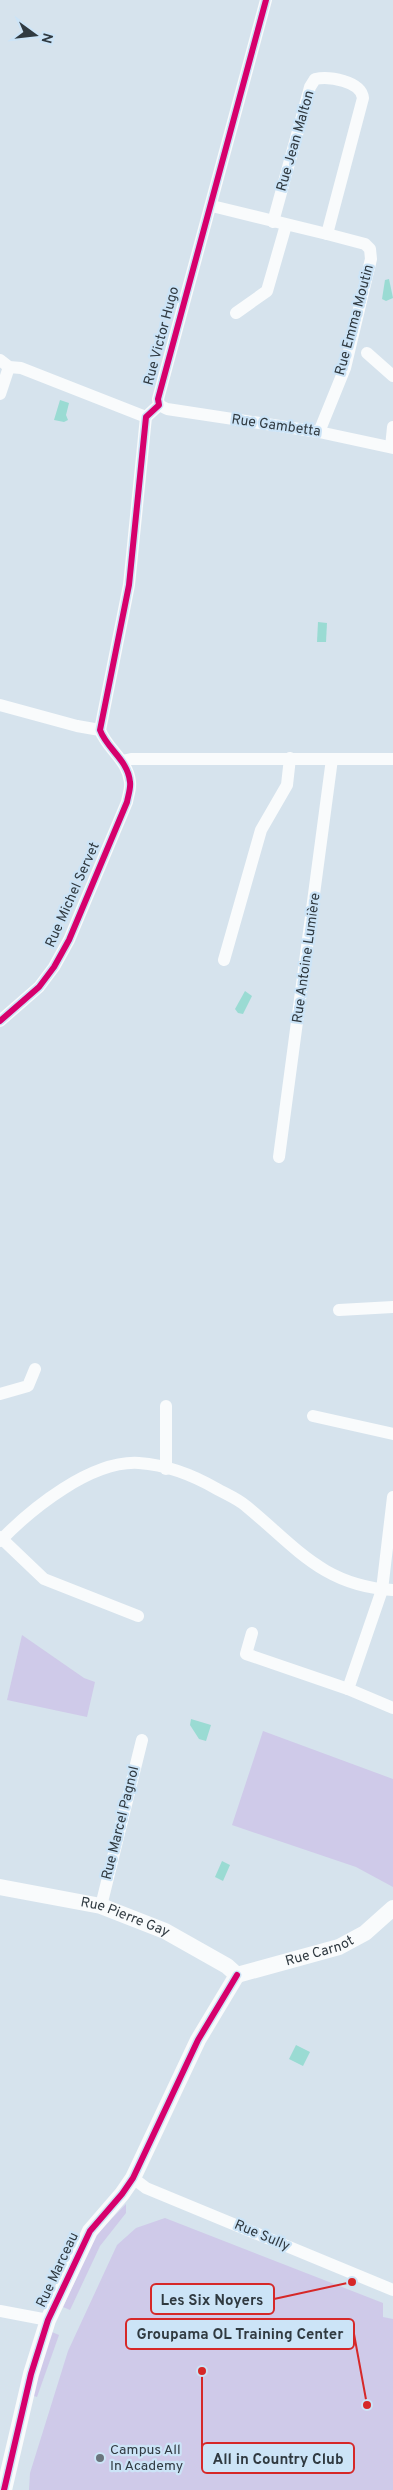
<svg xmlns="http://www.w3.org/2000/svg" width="393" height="2490" font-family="Overpass,sans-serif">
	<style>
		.green { fill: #cfcae9 }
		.water { fill: #9adbd3 }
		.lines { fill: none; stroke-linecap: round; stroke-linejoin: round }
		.minor { stroke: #f9fbfc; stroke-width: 12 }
		.tertiary { stroke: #f9fbfc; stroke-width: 16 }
		.cycleway-casing { stroke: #cce4f7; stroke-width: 9 }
		.cycleway { stroke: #d6006c; stroke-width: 6 }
		.poi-dot { fill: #6a757d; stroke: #cce4f7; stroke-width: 2 }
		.labels { text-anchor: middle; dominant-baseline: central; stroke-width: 4.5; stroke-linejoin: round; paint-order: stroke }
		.street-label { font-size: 14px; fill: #303a41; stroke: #cce4f7 }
		.poi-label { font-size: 14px; fill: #303a41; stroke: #cce4f7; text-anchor: start }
		.leader { fill: none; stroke: #d62828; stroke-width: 2 }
		.callout-dot { fill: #d62828; stroke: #cce4f7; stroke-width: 2 }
		.callout { fill: #cce4f7; stroke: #d62828; stroke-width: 2 }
		.callout-label { font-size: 15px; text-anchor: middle; font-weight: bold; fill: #303a41 }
	</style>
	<rect width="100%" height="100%" fill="#d6e3ed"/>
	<g class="green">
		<path d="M 22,1635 L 84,1678 L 95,1682 L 87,1717 L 7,1700 Z"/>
		<path d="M 263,1731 L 393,1779 L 393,1887 L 356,1867 L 232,1825 Z"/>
		<path d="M 126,2204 L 126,2213 L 100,2246 L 70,2310 L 63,2307 L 96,2235 Z"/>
		<path d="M 165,2218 L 383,2303 L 383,2317 L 393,2319 L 393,2490 L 29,2490 L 30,2473 L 68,2351 L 117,2245 L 136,2228 Z"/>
		<path d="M 52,2332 L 59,2335 L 37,2397 L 31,2395 Z"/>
	</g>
	<g class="water">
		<path d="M 389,279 L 393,298 L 386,301 L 382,299 L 385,280 Z"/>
		<path d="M 60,400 L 69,403 L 66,415 L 68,420 L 64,422 L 54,420 Z"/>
		<path d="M 318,622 L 327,623 L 326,642 L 317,642 Z"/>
		<path d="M 245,991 L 252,996 L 243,1014 L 238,1013 L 235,1009 Z"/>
		<path d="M 191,1719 L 211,1725 L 206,1741 L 199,1739 L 190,1725 Z"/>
		<path d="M 222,1861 L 230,1865 L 223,1881 L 215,1877 Z"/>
		<path d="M 296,2045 L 310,2052 L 303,2066 L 289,2059 Z"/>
	</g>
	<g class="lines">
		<g class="minor">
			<path d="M 212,206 L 327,234 L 365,244 L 370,249 L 371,259 L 345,368 L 319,432"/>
			<path d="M 273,222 L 310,87 L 315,79 C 329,76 361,81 363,98 L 327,234"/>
			<path d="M 236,313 L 267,291 L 286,225"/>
			<path d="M 367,353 L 393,376"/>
			<path d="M 0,360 L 9,367 L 21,368 L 146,417"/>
			<path d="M 0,394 L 9,367"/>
			<path d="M 159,405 L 167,409 L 319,432 L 393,448"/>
			<path d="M 391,447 L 393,427"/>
			<path d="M 0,705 L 77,726 L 100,730"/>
			<path d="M 122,761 L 131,759 L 393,759"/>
			<path d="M 224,960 L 261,830 L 287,785 L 290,758"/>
			<path d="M 0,1021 L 39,987 L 54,967 L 69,940 L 127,802 C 128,796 131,788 130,782 C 128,760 107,749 100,730 L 129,585 L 146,417 L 159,405 L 158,399 L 266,0"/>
			<path d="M 279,1157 L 332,759"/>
			<path d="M 339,1310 L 393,1307"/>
			<path d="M 0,1394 L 28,1386 L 35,1369"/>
			<path d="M 313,1416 L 393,1434"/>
			<path d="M 166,1469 L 166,1406"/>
			<path d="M 393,1497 L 382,1590 L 348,1689 L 393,1708"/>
			<path d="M 0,1537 L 44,1579 L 138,1616"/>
			<path d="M 0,1541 C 31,1509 91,1460 139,1463 C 166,1465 193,1475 217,1489 C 226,1494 238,1499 246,1506 C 296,1547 323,1586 393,1590"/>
			<path d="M 252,1633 L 246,1654 L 348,1689"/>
			<path d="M 101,1906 L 142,1740"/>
			<path d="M 133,2178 L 146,2188 L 393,2290"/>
			<path d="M 0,2311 L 48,2320"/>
		</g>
		<g class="tertiary">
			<path id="s1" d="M 0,1887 L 101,1906 L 165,1931 L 227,1966 L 237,1975"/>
			<path id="s2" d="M 237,1975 L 339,1947 L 365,1933 L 393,1908"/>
			<path d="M 4,2490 L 31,2374 L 48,2320 L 90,2231 L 122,2194 L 133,2178 L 198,2040 L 237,1975"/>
		</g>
		<g class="cycleway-casing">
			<g id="cycleway">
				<path d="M 0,1021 L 39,987 L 54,967 L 69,940 L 127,802 C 128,796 131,788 130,782 C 128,760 107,749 100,730 L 129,585 L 146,417 L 159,405 L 158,399 L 266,0"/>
				<path d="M 4,2490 L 31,2374 L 48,2320 L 90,2231 L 122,2194 L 133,2178 L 198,2040 L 237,1975"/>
			</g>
		</g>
		<use href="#cycleway" class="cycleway"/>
	</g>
	<circle class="poi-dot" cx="100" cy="2458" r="5"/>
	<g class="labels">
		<g class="street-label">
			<text transform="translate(296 141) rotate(-74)">Rue Jean Malton</text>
			<text transform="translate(355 320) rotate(-75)">Rue Emma Moutin</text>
			<text transform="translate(162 336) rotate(-75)">Rue Victor Hugo</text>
			<text transform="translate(276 426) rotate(8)">Rue Gambetta</text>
			<text transform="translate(73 895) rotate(-66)">Rue Michel Servet</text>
			<text transform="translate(307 958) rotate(-82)">Rue Antoine Lumière</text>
			<text transform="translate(121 1823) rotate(-76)">Rue Marcel Pagnol</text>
			<text stroke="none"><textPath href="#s1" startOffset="129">Rue Pierre Gay</textPath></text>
			<text stroke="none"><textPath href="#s2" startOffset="86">Rue Carnot</textPath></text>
			<text transform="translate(262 2236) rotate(23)">Rue Sully</text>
			<text transform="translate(58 2270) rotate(-65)">Rue Marceau</text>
		</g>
		<g class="poi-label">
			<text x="110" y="2450">Campus All<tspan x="110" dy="16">In Academy</tspan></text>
		</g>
	</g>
	<path class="leader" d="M352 2282L274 2299M367 2405L354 2334M202 2371L202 2458"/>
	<g class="callout-dot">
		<circle cx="352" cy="2282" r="5"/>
		<circle cx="367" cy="2405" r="5"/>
		<circle cx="202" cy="2371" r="5"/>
	</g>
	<g class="callout">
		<rect x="151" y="2284" width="123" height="30" rx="5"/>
		<rect x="126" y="2319" width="228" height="30" rx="5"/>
		<rect x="202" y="2443" width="152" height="30" rx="5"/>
	</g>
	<g class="callout-label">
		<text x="212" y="2305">Les Six Noyers</text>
		<text x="240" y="2339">Groupama OL Training Center</text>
		<text x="278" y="2464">All in Country Club</text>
	</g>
	<g transform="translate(35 35) rotate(105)" stroke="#cce4f7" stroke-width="4" paint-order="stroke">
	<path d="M0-4L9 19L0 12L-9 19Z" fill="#303a41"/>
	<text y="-8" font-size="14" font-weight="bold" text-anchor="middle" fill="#303a41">N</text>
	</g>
</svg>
